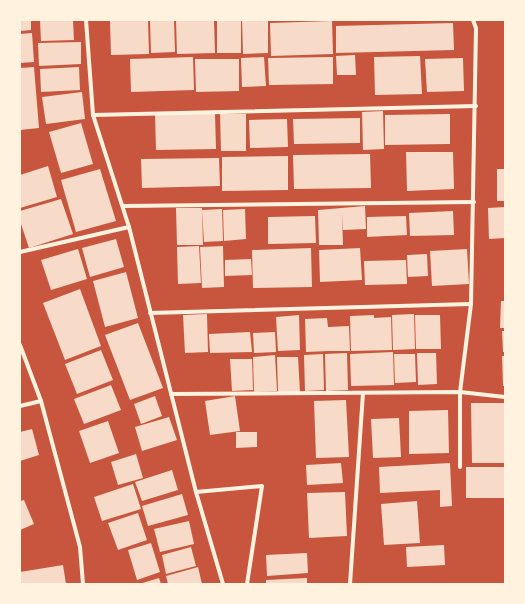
<svg xmlns="http://www.w3.org/2000/svg" width="525" height="604" font-family="'PT Sans',sans-serif">
	<style>
		.building { fill: #f7dbc8 }
		.lines { fill: none; stroke-linecap: round; stroke-linejoin: round }
		.minor { stroke: #fff3e0; stroke-width: 4 }
	</style>
	<rect width="100%" height="100%" fill="#c8553d"/>
	<g class="building">
		<path d="M 20,20 L 31,20 L 31,30 L 20,31 Z"/>
		<path d="M 40,20 L 73,20 L 74,40 L 41,41 Z"/>
		<path d="M 110,20 L 148,20 L 149,54 L 111,55 Z"/>
		<path d="M 150,20 L 174,20 L 175,52 L 151,53 Z"/>
		<path d="M 176,20 L 214,20 L 215,53 L 177,54 Z"/>
		<rect x="217" y="20" width="24" height="33"/>
		<path d="M 242,20 L 268,20 L 268,53 L 243,54 Z"/>
		<path d="M 332,21 L 333,54 L 271,56 L 270,23 Z"/>
		<path d="M 453,23 L 454,50 L 336,53 L 336,26 Z"/>
		<path d="M 32,33 L 34,62 L 20,63 L 20,34 Z"/>
		<path d="M 81,42 L 81,64 L 39,66 L 38,43 Z"/>
		<path d="M 355,55 L 356,75 L 337,75 L 336,56 Z"/>
		<path d="M 420,56 L 422,94 L 375,95 L 374,57 Z"/>
		<path d="M 193,57 L 194,90 L 131,92 L 130,59 Z"/>
		<path d="M 264,57 L 266,86 L 242,87 L 241,58 Z"/>
		<path d="M 333,57 L 333,84 L 269,85 L 268,58 Z"/>
		<path d="M 463,58 L 464,91 L 427,92 L 425,59 Z"/>
		<path d="M 195,59 L 239,59 L 239,91 L 196,92 Z"/>
		<path d="M 34,67 L 39,128 L 20,130 L 20,68 Z"/>
		<path d="M 79,67 L 80,90 L 41,92 L 40,69 Z"/>
		<path d="M 82,92 L 85,119 L 46,124 L 42,97 Z"/>
		<path d="M 383,111 L 384,149 L 363,150 L 362,112 Z"/>
		<path d="M 215,113 L 216,149 L 156,150 L 155,114 Z"/>
		<path d="M 220,114 L 246,114 L 246,151 L 221,151 Z"/>
		<path d="M 450,114 L 450,144 L 385,145 L 385,115 Z"/>
		<path d="M 360,118 L 360,143 L 294,144 L 293,119 Z"/>
		<path d="M 287,119 L 288,147 L 250,148 L 249,120 Z"/>
		<path d="M 81,123 L 93,164 L 61,173 L 49,132 Z"/>
		<path d="M 406,152 L 453,152 L 454,189 L 407,191 Z"/>
		<path d="M 370,154 L 371,188 L 294,189 L 293,155 Z"/>
		<path d="M 288,156 L 288,190 L 222,191 L 222,157 Z"/>
		<path d="M 219,158 L 220,186 L 142,188 L 141,159 Z"/>
		<path d="M 48,166 L 57,197 L 20,208 L 20,175 Z"/>
		<path d="M 100,169 L 116,221 L 76,232 L 61,180 Z"/>
		<rect x="497" y="169" width="8" height="32"/>
		<path d="M 61,199 L 73,234 L 29,248 L 20,221 L 20,211 Z"/>
		<path d="M 365,206 L 366,229 L 343,230 L 342,213 L 343,245 L 319,245 L 318,210 Z"/>
		<path d="M 505,207 L 505,238 L 489,239 L 488,208 Z"/>
		<path d="M 176,208 L 202,208 L 203,245 L 177,245 Z"/>
		<path d="M 222,209 L 223,241 L 204,242 L 202,210 Z"/>
		<path d="M 245,209 L 246,239 L 224,241 L 223,210 Z"/>
		<path d="M 453,211 L 454,235 L 410,236 L 409,213 Z"/>
		<path d="M 315,216 L 316,243 L 268,244 L 268,217 Z"/>
		<path d="M 406,216 L 407,235 L 367,237 L 367,217 Z"/>
		<path d="M 116,239 L 124,267 L 90,277 L 82,248 Z"/>
		<path d="M 199,246 L 201,283 L 178,284 L 177,247 Z"/>
		<path d="M 223,246 L 224,287 L 202,288 L 200,247 Z"/>
		<path d="M 311,248 L 312,287 L 253,288 L 252,250 Z"/>
		<path d="M 360,248 L 362,280 L 320,282 L 319,250 Z"/>
		<path d="M 78,249 L 87,279 L 51,290 L 41,260 Z"/>
		<path d="M 467,249 L 469,284 L 432,286 L 430,251 Z"/>
		<path d="M 427,254 L 428,276 L 408,277 L 407,255 Z"/>
		<path d="M 251,259 L 252,275 L 225,276 L 225,260 Z"/>
		<path d="M 406,260 L 407,284 L 365,285 L 364,261 Z"/>
		<path d="M 126,272 L 138,318 L 105,327 L 93,281 Z"/>
		<path d="M 80,289 L 101,346 L 65,360 L 43,303 Z"/>
		<path d="M 501,301 L 505,301 L 505,328 L 500,328 Z"/>
		<path d="M 207,314 L 208,352 L 185,353 L 183,315 Z"/>
		<path d="M 414,314 L 415,349 L 393,350 L 392,315 Z"/>
		<path d="M 299,315 L 300,350 L 278,351 L 276,317 Z"/>
		<path d="M 374,315 L 374,318 L 391,317 L 392,350 L 351,351 L 350,316 Z"/>
		<path d="M 415,315 L 440,315 L 441,349 L 416,349 Z"/>
		<path d="M 327,318 L 328,327 L 349,326 L 350,351 L 329,351 L 328,329 L 329,351 L 306,352 L 305,319 Z"/>
		<path d="M 138,323 L 163,388 L 130,400 L 105,335 Z"/>
		<path d="M 502,331 L 505,331 L 505,352 L 503,352 Z"/>
		<path d="M 250,332 L 252,352 L 210,353 L 209,334 Z"/>
		<path d="M 275,332 L 276,352 L 254,353 L 253,333 Z"/>
		<path d="M 101,350 L 113,380 L 77,394 L 65,364 Z"/>
		<path d="M 393,352 L 394,385 L 351,386 L 350,354 Z"/>
		<path d="M 347,353 L 348,390 L 326,391 L 325,354 Z"/>
		<path d="M 417,353 L 436,353 L 437,384 L 418,385 Z"/>
		<path d="M 323,354 L 324,390 L 305,391 L 304,355 Z"/>
		<path d="M 394,354 L 415,354 L 416,382 L 395,383 Z"/>
		<path d="M 275,355 L 277,391 L 254,392 L 253,357 Z"/>
		<path d="M 502,356 L 505,356 L 505,386 L 503,386 Z"/>
		<path d="M 277,357 L 298,357 L 300,392 L 278,392 Z"/>
		<path d="M 230,359 L 252,359 L 253,390 L 232,391 Z"/>
		<path d="M 111,385 L 121,410 L 84,424 L 74,399 Z"/>
		<path d="M 155,396 L 162,416 L 141,424 L 134,404 Z"/>
		<path d="M 235,396 L 240,431 L 210,435 L 205,401 Z"/>
		<path d="M 346,400 L 349,457 L 316,458 L 314,401 Z"/>
		<path d="M 471,403 L 505,403 L 505,463 L 472,463 Z"/>
		<path d="M 448,410 L 449,453 L 409,454 L 409,411 Z"/>
		<path d="M 169,417 L 177,440 L 142,451 L 135,427 Z"/>
		<path d="M 399,418 L 401,457 L 373,458 L 371,419 Z"/>
		<path d="M 108,421 L 119,453 L 90,463 L 79,431 Z"/>
		<path d="M 32,429 L 39,455 L 20,461 L 20,432 Z"/>
		<path d="M 236,432 L 257,432 L 257,447 L 236,448 Z"/>
		<path d="M 136,454 L 143,478 L 118,485 L 111,462 Z"/>
		<path d="M 341,463 L 343,483 L 307,485 L 306,465 Z"/>
		<path d="M 450,463 L 452,506 L 440,507 L 440,490 L 380,493 L 379,467 Z"/>
		<rect x="466" y="467" width="39" height="31"/>
		<path d="M 172,470 L 178,490 L 142,501 L 135,482 Z"/>
		<path d="M 133,484 L 141,509 L 102,521 L 94,497 Z"/>
		<path d="M 345,492 L 347,536 L 309,538 L 307,493 Z"/>
		<path d="M 182,494 L 188,515 L 148,526 L 142,506 Z"/>
		<path d="M 24,500 L 34,524 L 20,530 L 20,501 Z"/>
		<path d="M 417,501 L 420,543 L 384,545 L 381,504 Z"/>
		<path d="M 138,513 L 147,540 L 118,550 L 108,523 Z"/>
		<path d="M 189,521 L 194,544 L 160,552 L 154,529 Z"/>
		<path d="M 151,543 L 160,572 L 137,580 L 128,550 Z"/>
		<path d="M 444,545 L 445,565 L 407,567 L 406,547 Z"/>
		<path d="M 191,547 L 196,566 L 166,574 L 162,555 Z"/>
		<path d="M 307,553 L 308,573 L 267,576 L 266,555 Z"/>
		<path d="M 63,565 L 66,584 L 20,584 L 20,572 Z"/>
		<path d="M 198,567 L 202,584 L 168,584 L 166,576 Z"/>
		<path d="M 159,578 L 161,584 L 139,584 Z"/>
		<path d="M 307,578 L 307,584 L 266,584 L 266,580 Z"/>
	</g>
	<g class="lines">
		<g class="minor">
			<path d="M 86,20 L 93,115 L 129,227 L 196,492 L 223,584"/>
			<path d="M 93,115 L 476,106"/>
			<path d="M 123,206 L 474,202"/>
			<path d="M 20,252 L 129,227"/>
			<path d="M 150,313 L 471,304"/>
			<path d="M 20,345 L 41,401 L 80,547 L 83,584"/>
			<path d="M 171,394 L 460,392 L 505,397"/>
			<path d="M 20,406 L 41,401"/>
			<path d="M 460,467 L 460,392 L 471,304 L 476,28 L 473,20"/>
			<path d="M 196,492 L 262,486 L 247,584"/>
			<path d="M 350,584 L 363,393"/>
		</g>
	</g>
	<rect width="525" height="604" fill="none" stroke="#fff3e0" stroke-width="42"/>
</svg>
